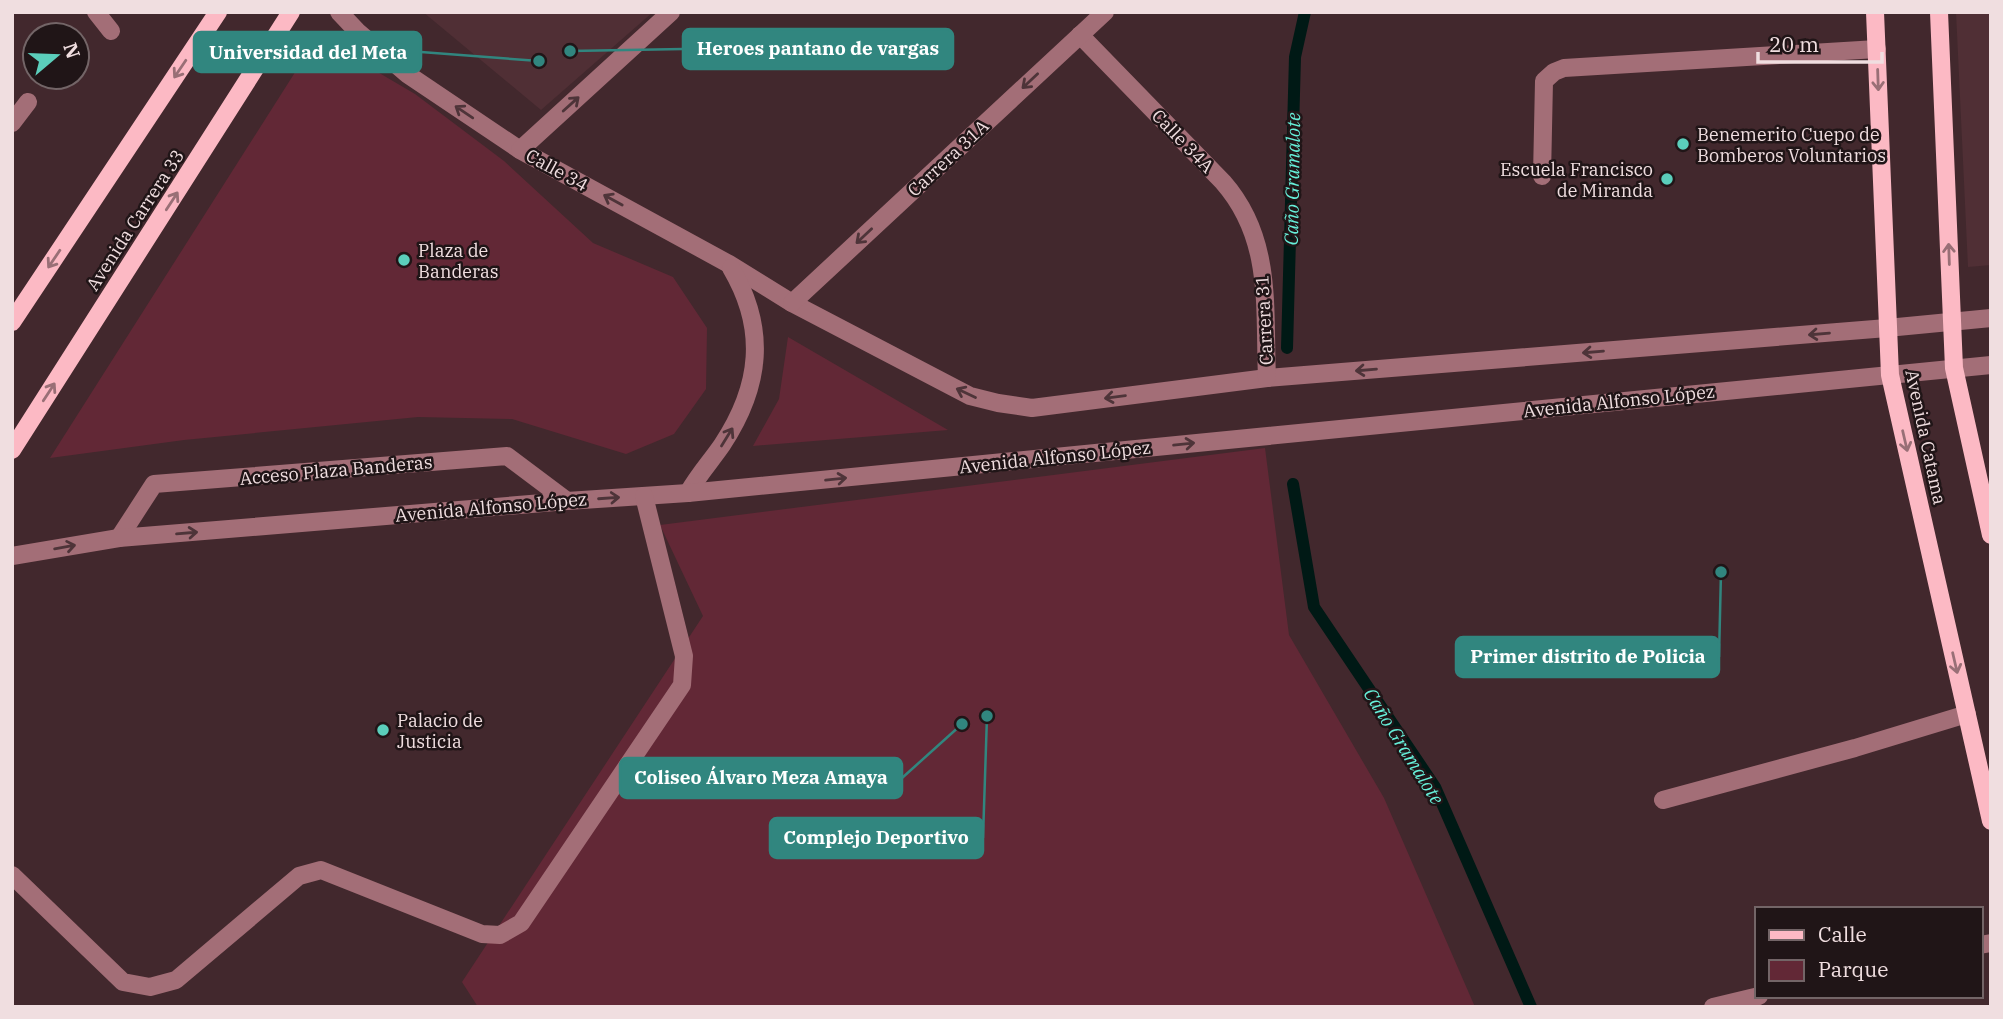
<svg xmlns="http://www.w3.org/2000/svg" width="2003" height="1019" font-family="'IBM Plex Serif',serif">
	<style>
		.built { fill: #502f35 }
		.green { fill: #622836 }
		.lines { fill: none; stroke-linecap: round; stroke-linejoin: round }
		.stream { stroke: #001915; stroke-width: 12 }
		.minor { stroke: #a36e77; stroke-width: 18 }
		.major { stroke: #fcb9c4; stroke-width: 18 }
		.oneway { stroke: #996f76 }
		.oneway2 { stroke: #4e3439 }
		.poi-dot { fill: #5bcebb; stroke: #201517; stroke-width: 2.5 }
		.labels { text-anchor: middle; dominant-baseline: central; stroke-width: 5; stroke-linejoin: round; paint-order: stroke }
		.poi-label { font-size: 18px; fill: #f0dee0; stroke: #201517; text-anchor: start }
		.street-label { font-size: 18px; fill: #f0dee0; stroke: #201517 }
		.water-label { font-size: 19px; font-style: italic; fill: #66efd9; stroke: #201517 }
		.leader { fill: none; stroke: #31867f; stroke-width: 2.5 }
		.callout-dot { fill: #31867f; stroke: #201517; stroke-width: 2.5 }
		.callout { fill: #31867f; stroke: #31867f; stroke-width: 2.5 }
		.callout-label { font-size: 19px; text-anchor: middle; font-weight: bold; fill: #fff }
	</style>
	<rect width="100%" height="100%" fill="#42282d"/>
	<g class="built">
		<path d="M 423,12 L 653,12 L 541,110 Z"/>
		<path d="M 1956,12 L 1991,12 L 1991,265 L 1968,267 Z"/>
	</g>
	<g class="green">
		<path d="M 320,33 L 364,64 L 415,94 L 504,161 L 593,243 L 673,277 L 707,328 L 706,389 L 674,434 L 626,454 L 512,419 L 418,417 L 184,440 L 50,458 Z"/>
		<path d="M 788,337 L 948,430 L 753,446 L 779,399 Z"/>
		<path d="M 1265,448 L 1289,635 L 1384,798 L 1475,1007 L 478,1007 L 462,982 L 703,616 L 660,525 Z"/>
	</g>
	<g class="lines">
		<g class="stream">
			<path d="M 1287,348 L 1295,57 L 1305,12"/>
			<path d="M 1293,484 L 1314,607 L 1435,787 L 1531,1007"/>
		</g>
		<g class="minor">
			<path d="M 96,12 L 111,31"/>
			<path d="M 339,12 L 357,31 L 407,74 L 520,150 L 729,264 L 792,303 L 970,396 L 998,403 L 1032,408 L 1267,378 L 1887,328 L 1991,318"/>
			<path d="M 1080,35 L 1223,182 C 1273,239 1264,307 1267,378"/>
			<path d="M 12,123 L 28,102"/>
			<path d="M 520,150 L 671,12"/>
			<path d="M 1542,176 L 1544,81 L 1554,72 L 1564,68 L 1877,49"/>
			<path d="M 792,303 L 1105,12"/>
			<path d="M 688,493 C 698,475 711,461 722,445 C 761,386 767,329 731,268"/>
			<path d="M 119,538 L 154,484 L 507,456 L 567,501"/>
			<path d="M 12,556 L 119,538 L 567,501 L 688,493 L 1991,365"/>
			<path d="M 1663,800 L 1855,748 L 1967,714"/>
			<path d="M 12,875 L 123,982 L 150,987 L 176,980 L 299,876 L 321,870 L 482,934 L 500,935 L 521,923 L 682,685 L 684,656 L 644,496"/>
			<path d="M 1980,945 L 1991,943"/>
			<path d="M 1713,1007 L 1759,996"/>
		</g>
		<g class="major">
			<path d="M 1875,12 L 1890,375 L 1991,821"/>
			<path d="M 1939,12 L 1954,368 L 1991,535"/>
			<path d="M 12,322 L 218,12"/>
			<path d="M 12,450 L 291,12"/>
		</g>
	</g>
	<defs><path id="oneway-shaft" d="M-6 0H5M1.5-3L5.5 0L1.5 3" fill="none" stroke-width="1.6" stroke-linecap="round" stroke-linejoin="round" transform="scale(1.75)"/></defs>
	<g class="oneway">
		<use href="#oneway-shaft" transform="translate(180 69) rotate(124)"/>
		<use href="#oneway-shaft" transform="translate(1878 80) rotate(88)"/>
		<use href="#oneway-shaft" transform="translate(172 201) rotate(-57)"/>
		<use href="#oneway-shaft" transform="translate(1949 254) rotate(-92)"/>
		<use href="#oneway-shaft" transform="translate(54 259) rotate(124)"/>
		<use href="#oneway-shaft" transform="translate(49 392) rotate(-57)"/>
		<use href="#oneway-shaft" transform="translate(1905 441) rotate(77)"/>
		<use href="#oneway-shaft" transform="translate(1955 663) rotate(77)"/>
	</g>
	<g class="oneway2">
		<use href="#oneway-shaft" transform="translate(1030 81) rotate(137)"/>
		<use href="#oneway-shaft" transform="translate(571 104) rotate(-42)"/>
		<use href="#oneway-shaft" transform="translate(464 112) rotate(-146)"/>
		<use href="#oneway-shaft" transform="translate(613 200) rotate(-151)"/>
		<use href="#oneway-shaft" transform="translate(864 236) rotate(137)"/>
		<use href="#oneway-shaft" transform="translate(1819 334) rotate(175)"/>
		<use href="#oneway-shaft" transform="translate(1593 352) rotate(175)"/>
		<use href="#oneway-shaft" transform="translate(1366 370) rotate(175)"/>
		<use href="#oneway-shaft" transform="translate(966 393) rotate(-155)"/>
		<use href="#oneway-shaft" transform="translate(1115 397) rotate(173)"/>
		<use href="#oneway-shaft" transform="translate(727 437) rotate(-58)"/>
		<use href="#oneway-shaft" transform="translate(1184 444) rotate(-6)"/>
		<use href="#oneway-shaft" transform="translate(836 479) rotate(-6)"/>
		<use href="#oneway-shaft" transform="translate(609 498) rotate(-4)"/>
		<use href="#oneway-shaft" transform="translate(187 533) rotate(-5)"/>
		<use href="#oneway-shaft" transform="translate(65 547) rotate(-10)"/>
	</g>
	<g class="poi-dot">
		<circle cx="1683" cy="144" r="7"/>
		<circle cx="1667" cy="179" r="7"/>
		<circle cx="404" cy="260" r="7"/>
		<circle cx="383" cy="730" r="7"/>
	</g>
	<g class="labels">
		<g class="poi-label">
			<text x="1697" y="134">Benemerito Cuepo de<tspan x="1697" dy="21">Bomberos Voluntarios</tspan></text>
			<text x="1653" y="169" text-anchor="end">Escuela Francisco<tspan x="1653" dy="21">de Miranda</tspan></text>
			<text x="418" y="250">Plaza de<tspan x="418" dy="21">Banderas</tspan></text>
			<text x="397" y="720">Palacio de<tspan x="397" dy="21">Justicia</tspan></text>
		</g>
		<g class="street-label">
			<text transform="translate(1183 141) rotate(46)">Calle 34A</text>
			<text transform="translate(948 158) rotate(-43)">Carrera 31A</text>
			<text transform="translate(557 170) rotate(29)">Calle 34</text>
			<text transform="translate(135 220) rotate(-57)">Avenida Carrera 33</text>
			<text transform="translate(1264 320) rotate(-93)">Carrera 31</text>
			<text transform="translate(1619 401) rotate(-6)">Avenida Alfonso López</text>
			<text transform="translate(1926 437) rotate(78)">Avenida Catama</text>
			<text transform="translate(1055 457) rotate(-6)">Avenida Alfonso López</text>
			<text transform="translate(336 470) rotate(-5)">Acceso Plaza Banderas</text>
			<text transform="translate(491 507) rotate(-5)">Avenida Alfonso López</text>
		</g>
		<g class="water-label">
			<text transform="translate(1292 179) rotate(-89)">Caño Gramalote</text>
			<text transform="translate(1404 746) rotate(58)">Caño Gramalote</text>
		</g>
	</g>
	<path class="leader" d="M570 51L683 49M539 61L421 52M1721 572L1719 657M962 724L902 778M987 716L983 838"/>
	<g class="callout-dot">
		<circle cx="570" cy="51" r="7"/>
		<circle cx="539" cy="61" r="7"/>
		<circle cx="1721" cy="572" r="7"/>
		<circle cx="962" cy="724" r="7"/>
		<circle cx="987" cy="716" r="7"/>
	</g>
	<g class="callout">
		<rect x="683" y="29" width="270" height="40" rx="7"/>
		<rect x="194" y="32" width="227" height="40" rx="7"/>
		<rect x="1456" y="637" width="263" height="40" rx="7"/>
		<rect x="620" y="758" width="282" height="40" rx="7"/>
		<rect x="770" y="818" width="213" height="40" rx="7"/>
	</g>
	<g class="callout-label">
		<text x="818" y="55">Heroes pantano de vargas</text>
		<text x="308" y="59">Universidad del Meta</text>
		<text x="1588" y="663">Primer distrito de Policia</text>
		<text x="761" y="784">Coliseo Álvaro Meza Amaya</text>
		<text x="876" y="844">Complejo Deportivo</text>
	</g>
	<rect width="2003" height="1019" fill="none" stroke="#f0dee0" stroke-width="28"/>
	<rect x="1755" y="907" width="228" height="91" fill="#201517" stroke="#736567" stroke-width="2"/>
	<rect x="1769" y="930" width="35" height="10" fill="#fcb9c4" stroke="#736567" stroke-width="2"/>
	<text x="1818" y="942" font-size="21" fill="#f0dee0">Calle</text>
	<rect x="1769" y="960" width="35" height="21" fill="#622836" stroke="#736567" stroke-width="2"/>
	<text x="1818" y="977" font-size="21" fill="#f0dee0">Parque</text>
	<g transform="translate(56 56) rotate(71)"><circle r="33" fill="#201517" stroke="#736567" stroke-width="2"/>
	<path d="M0-5L12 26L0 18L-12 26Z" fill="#5bcebb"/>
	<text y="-10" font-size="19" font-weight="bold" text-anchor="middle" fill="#f0dee0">N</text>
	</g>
	<path d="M1758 52v10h124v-10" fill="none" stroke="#f0dee0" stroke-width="3.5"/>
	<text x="1769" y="52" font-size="21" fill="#f0dee0" stroke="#201517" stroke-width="5" paint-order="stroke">20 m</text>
</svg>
